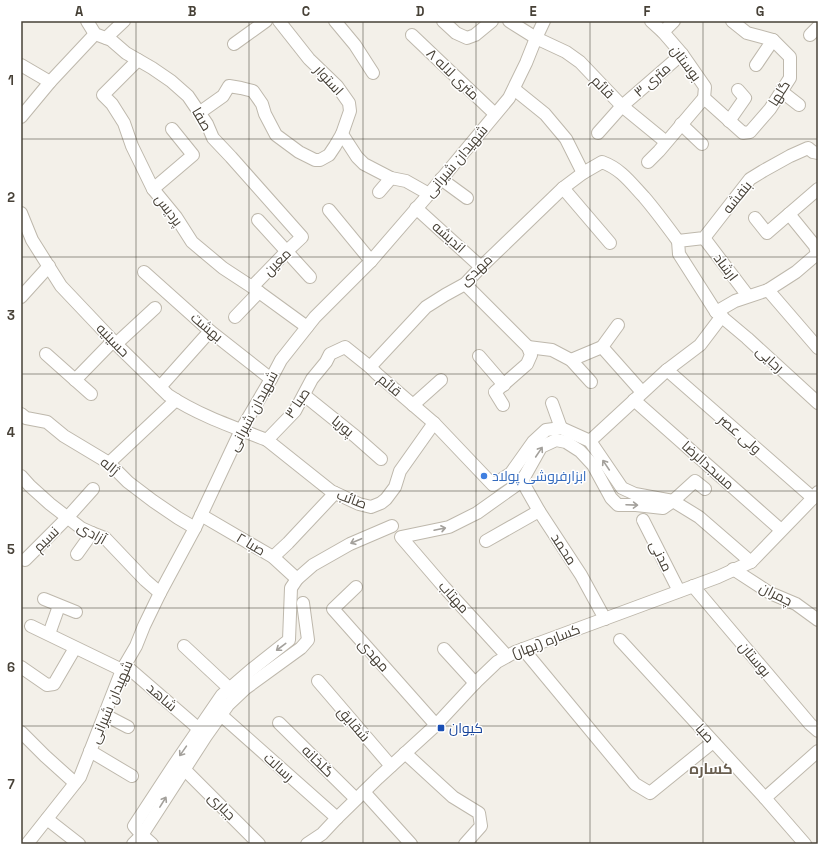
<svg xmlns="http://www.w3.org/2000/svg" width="839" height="865" font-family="'Space Grotesk',Cairo,sans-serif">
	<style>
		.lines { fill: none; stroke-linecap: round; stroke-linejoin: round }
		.minor-casing { stroke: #beb8ac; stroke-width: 14 }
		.minor { stroke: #fff; stroke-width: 12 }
		.oneway { stroke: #a3a09b }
		.grid { fill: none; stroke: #474137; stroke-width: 1; stroke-opacity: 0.55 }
		.shop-dot { fill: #3f7fe0; stroke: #fff; stroke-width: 1.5 }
		.transit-dot { fill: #1a4fb4; stroke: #fff; stroke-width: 1.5 }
		.labels { text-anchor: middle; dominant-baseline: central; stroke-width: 3; stroke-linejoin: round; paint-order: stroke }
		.street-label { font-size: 14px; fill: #474137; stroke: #fff }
		.shop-label { font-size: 14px; fill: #366cbe; stroke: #fff; text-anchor: start }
		.transit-label { font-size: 14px; fill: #164399; stroke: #fff; text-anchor: start }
		.neighbourhood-label { font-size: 15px; font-weight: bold; fill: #695e4f; stroke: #fff }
		.neatline { fill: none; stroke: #474137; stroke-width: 1.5 }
		.grid-label { font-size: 13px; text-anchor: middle; font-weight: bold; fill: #474137 }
	</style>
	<rect width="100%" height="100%" fill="#f3f0e9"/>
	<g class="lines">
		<g class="minor-casing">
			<g id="minor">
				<path d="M 87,21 L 95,34 L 111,40 L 126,53 L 152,68 L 171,81 L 188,96 L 207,124 L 213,138 L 231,157 L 302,237 L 287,251 L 252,287"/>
				<path d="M 279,21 L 309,59 L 337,86 L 349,103 L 350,111 L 342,134 L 357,157 L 364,164 L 391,178 L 406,181 L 429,194"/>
				<path d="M 335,21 L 355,45 L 373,73"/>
				<path d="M 443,21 L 456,33 L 467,38 L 475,35 L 492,21"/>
				<path d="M 509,21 L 536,38 L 566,52 L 580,62 L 622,106 L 666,142"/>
				<path d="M 663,32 L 674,21"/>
				<path d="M 412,35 L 495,114"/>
				<path d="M 810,35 L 818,27"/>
				<path d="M 106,38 L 124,21"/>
				<path d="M 234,44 L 266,21"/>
				<path d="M 138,60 L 103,95 L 112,104 L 124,123 L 132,146 L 153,189 L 176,217 L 192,242 L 223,268 L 252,287 L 307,327"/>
				<path d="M 21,65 L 50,82"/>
				<path d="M 756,65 L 773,40"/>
				<path d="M 514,89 L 545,114 L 566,139 L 583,173"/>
				<path d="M 781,91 L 799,105"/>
				<path d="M 704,98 L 743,133 L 750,132 L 770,109 L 790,78 L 790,57 L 773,40 L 747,33 L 732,21"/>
				<path d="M 199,113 L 223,96 L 229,86 L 241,88 L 253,91 L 262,104 L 265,114 L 276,135 L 299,152 L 315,160 L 320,160 L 329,155 L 335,146 L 342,134"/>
				<path d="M 21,117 L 50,82 L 95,34"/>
				<path d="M 729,121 L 745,98 L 738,90"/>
				<path d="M 681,124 L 702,144"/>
				<path d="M 598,133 L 622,106 L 682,54"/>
				<path d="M 818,153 L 813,152 L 808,148 L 790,156 L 763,171 L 750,179 L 704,238 L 678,241 L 679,254 L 716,312 L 747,338 L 818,403"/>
				<path d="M 648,162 L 659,151 L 704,98 L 705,87 L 682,54 L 663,32 L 651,21"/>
				<path d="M 441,179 L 467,198"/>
				<path d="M 563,188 L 610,243"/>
				<path d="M 153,189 L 193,155 L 172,129"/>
				<path d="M 379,192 L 391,178"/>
				<path d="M 416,208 L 481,267"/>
				<path d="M 329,210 L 371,261"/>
				<path d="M 21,213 L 32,240 L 61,286 L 116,344 L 168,395 C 198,415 233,427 267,440 L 295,411 L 312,379 L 326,362 L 330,354 L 345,347 L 370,367 L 377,374 L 434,423 L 493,485 L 511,473 L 533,442 L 546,430 L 561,428 L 590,441 L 622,488 L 635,494 L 673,501 L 699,517 L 751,562"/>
				<path d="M 755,218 L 767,233 L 789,214"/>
				<path d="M 258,220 L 310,277"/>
				<path d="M 704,238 L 748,296"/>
				<path d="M 144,272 L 210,331 L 271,379"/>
				<path d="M 465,284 L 528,347 L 531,355 L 527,364 L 495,392 L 503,405"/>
				<path d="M 768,290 L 818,348"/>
				<path d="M 21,297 L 49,266"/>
				<path d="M 716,312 L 735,301 L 768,290 L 796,272 L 817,254 L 815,246 L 789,214 L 818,189"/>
				<path d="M 235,317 L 259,292"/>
				<path d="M 116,344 L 155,308"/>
				<path d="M 528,347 L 552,350 L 571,360 L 591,382"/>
				<path d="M 602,347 L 642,392"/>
				<path d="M 46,354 L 91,394"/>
				<path d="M 479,356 L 504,385"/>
				<path d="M 571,360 L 602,347 L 618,325"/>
				<path d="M 370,367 L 426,307 L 445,295 L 465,284 L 481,267 L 563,188 L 583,173 L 602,162 C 621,169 630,182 644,197 C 656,211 667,226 678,241"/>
				<path d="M 667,370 L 813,498"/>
				<path d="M 75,380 L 113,341"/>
				<path d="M 160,387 L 210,331"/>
				<path d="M 304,395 L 355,436 L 381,459"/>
				<path d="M 634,400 L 781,530"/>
				<path d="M 552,403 L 561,428"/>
				<path d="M 413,405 L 441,380"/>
				<path d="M 21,414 L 26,418 L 47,422 L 64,436 L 109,463 L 128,482 L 153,501 L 178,518 L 195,528"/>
				<path d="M 267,440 L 331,491 L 359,504 L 371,507 L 381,503 L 386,499 L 395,487 L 400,471 L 434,423"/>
				<path d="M 590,441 L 667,370 L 700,345 L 722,316"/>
				<path d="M 109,463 L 176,400"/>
				<path d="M 21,476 L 30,486 L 50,504 L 81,528 L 92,533 L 105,538 L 145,580 L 160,593"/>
				<path d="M 522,481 L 539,511 L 581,575 L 605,619"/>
				<path d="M 201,515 L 273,557 L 297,579"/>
				<path d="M 643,520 L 679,591"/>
				<path d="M 486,541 L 539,511"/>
				<path d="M 77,554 L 92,533"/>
				<path d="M 273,557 L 288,543 L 335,493"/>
				<path d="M 25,560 L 67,518 L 93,489"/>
				<path d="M 733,569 L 770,593 L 796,604 L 818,620"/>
				<path d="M 693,586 L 810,724 L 818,731"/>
				<path d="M 356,587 L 333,609 L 436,725"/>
				<path d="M 44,599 L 76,612"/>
				<path d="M 31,626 L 122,670"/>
				<path d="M 49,634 L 59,606"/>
				<path d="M 620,640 L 765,798 L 805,844"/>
				<path d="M 184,646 L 230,689"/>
				<path d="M 444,649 L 475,683"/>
				<path d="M 523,649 L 635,784 L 650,793 L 713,742"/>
				<path d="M 507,656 L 444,587 L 401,537 L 449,527 L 477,513 L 522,481 L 541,447 L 556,440 L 566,442 L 580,451 L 593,465 L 611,498 L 618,505 L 636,505 L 663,508 L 673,501 L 695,481 L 705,489"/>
				<path d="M 125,665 L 199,729"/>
				<path d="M 21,667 L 47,685 L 54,684 L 75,648"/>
				<path d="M 318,681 L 391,766"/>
				<path d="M 105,715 L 128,727"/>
				<path d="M 221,715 L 337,818"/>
				<path d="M 279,723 L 356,799"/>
				<path d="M 21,732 L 45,756 L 75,783"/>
				<path d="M 90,751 L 132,776"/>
				<path d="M 405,753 L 453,797 L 479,813 L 481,826 L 465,844"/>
				<path d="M 184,769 L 259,844"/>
				<path d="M 364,792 L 411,844"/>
				<path d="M 765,798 L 818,751"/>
				<path d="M 47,819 L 79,844"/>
				<path d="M 27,844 L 80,777 L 122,670 L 136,646 L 144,626 L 160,593 L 195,528 L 241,430 L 271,379 L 281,360 L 315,317 L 371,261 L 429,194 L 509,98 L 526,63 L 536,38 L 544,21"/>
				<path d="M 133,844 L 142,835 L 206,736 L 228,705 L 246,688 L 301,648 L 308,640 L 303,603"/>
				<path d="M 152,844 L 142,835 L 134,826 L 174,765 L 222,695 L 251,670 L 289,640 L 291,588 L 297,579 L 313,565 L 350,544 L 392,526"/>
				<path d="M 307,844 L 322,834 L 337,818 L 378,778 L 436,725 L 475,683 L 497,662 L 515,652 L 718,577 L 751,562 L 813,498 L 818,492"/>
			</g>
		</g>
		<use href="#minor" class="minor"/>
	</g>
	<defs><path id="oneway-shaft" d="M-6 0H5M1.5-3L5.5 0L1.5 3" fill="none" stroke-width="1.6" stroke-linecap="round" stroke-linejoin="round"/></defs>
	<g class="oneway">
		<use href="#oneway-shaft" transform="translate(539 452) rotate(-56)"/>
		<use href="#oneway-shaft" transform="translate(606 465) rotate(-124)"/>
		<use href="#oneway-shaft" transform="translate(632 505) rotate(2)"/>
		<use href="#oneway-shaft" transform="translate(440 529) rotate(-12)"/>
		<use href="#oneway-shaft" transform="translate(356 541) rotate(157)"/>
		<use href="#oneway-shaft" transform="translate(281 647) rotate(143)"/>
		<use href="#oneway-shaft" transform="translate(183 751) rotate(125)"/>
		<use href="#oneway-shaft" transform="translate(163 802) rotate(-58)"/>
	</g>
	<path class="grid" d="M 136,21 L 136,844M 249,21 L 249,844M 363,21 L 363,844M 476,21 L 476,844M 590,21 L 590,844M 703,21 L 703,844M 21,139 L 818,139M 21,257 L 818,257M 21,374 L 818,374M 21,491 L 818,491M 21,608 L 818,608M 21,726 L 818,726"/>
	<circle class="shop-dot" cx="484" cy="476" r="4"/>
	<rect class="transit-dot" x="437" y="724" width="8" height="8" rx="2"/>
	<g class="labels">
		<g class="street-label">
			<text transform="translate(686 63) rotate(53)">بوستان</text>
			<text transform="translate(453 74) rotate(44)">۸ متری لاله</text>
			<text transform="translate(329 80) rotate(47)">استوار</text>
			<text transform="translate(652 80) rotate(-41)">۳ متری</text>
			<text transform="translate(603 87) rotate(46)">قائم</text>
			<text transform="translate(779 93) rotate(-58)">گلها</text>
			<text transform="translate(202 119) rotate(59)">صفا</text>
			<text transform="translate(456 161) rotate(-50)">شهیدان شیرانی</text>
			<text transform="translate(737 197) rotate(-51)">بنفشه</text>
			<text transform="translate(169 210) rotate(53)">پردیس</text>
			<text transform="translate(449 237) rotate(42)">اندیشه</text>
			<text transform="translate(277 262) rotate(-45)">معین</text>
			<text transform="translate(726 267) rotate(53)">ارشاد</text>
			<text transform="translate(476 270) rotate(-43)">مهدی</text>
			<text transform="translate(207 327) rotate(40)">بهشت</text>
			<text transform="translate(113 340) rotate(46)">حسینیه</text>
			<text transform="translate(770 359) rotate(42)">رجایی</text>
			<text transform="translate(390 385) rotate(41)">قائم</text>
			<text transform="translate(297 403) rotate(-56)">صبا ۳</text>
			<text transform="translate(253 411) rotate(-62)">شهیدان شیرانی</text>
			<text transform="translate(343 426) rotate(39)">پوریا</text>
			<text transform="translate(740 434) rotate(41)">ولی عصر</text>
			<text transform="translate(708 465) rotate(42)">مسجدالرضا</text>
			<text transform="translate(110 466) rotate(39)">ژاله</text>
			<text transform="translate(352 499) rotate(21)">صائب</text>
			<text transform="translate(92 533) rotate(30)">آزادی</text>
			<text transform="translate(46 539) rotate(-45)">نسیم</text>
			<text transform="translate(251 544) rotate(31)">صبا ۲</text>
			<text transform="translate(564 549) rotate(57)">محمد</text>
			<text transform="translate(661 556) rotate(63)">مدنی</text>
			<text transform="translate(776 594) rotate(27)">چمران</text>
			<text transform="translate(454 597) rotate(48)">مهتاب</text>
			<text transform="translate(546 641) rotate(-21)">کساره (بهار)</text>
			<text transform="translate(374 655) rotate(48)">مهدی</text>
			<text transform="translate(755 659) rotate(50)">بوستان</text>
			<text transform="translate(162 697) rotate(41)">شاهد</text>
			<text transform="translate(111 702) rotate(-67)">شهیدان شیرانی</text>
			<text transform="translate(354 724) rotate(49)">شقایق</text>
			<text transform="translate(705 733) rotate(48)">صبا</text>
			<text transform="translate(318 761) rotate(45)">گلخانه</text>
			<text transform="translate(279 767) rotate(42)">رسالت</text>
			<text transform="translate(222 806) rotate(45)">جباری</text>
		</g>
		<g class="shop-label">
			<text x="492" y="476">ابزارفروشی پولاد</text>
		</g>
		<g class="transit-label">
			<text x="449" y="728">کیوان</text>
		</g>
		<g class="neighbourhood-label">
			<text x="711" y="768">کساره</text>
		</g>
	</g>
	<rect width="839" height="865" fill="none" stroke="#ffffff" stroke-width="44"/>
	<rect x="22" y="22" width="795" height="821" class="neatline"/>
	<g class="grid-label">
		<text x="79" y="16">A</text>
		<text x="192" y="16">B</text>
		<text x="306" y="16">C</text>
		<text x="420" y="16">D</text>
		<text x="533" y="16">E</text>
		<text x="647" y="16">F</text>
		<text x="760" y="16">G</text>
		<text x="11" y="85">1</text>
		<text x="11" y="202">2</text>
		<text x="11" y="320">3</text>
		<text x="11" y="437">4</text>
		<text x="11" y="554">5</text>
		<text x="11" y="672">6</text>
		<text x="11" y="789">7</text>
	</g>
</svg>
